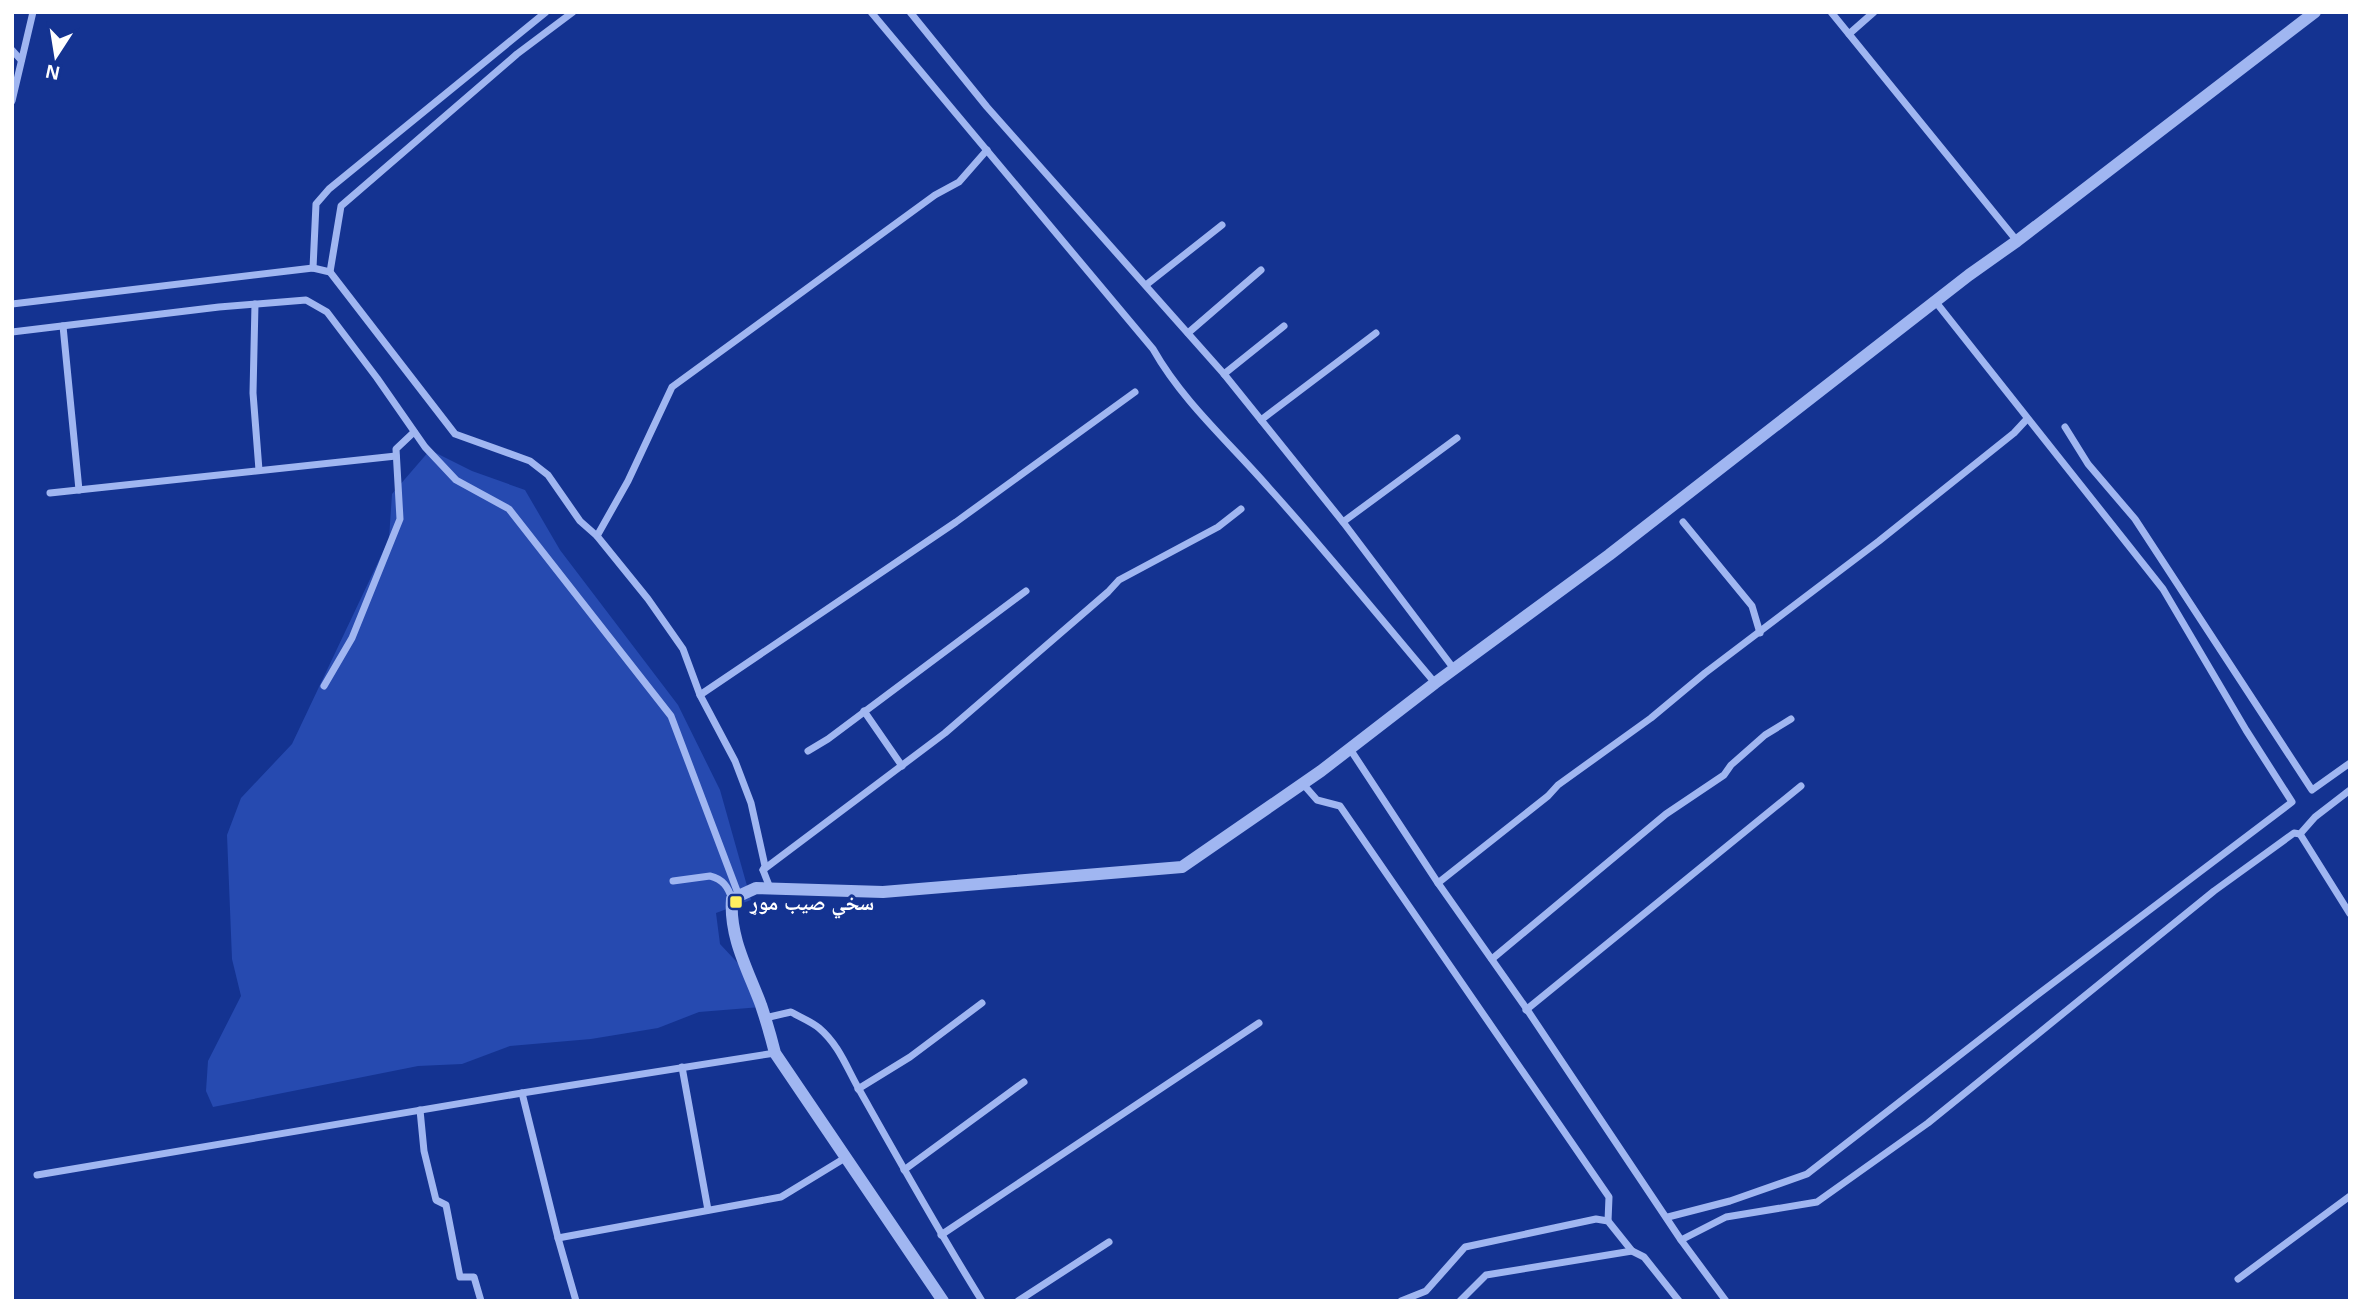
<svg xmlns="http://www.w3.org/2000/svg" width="2362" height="1313" font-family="Helvetica,'Noto Naskh Arabic',sans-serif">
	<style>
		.green { fill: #264ab0 }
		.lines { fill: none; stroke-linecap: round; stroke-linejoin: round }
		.minor { stroke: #a0b6f1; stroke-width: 7 }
		.tertiary { stroke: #a0b6f1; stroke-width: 12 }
		.poi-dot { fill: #ffef60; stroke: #143391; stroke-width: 2.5 }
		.labels { text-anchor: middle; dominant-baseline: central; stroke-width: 6; stroke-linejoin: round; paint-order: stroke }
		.poi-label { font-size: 21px; font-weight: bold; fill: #fff; stroke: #143391; text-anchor: start }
	</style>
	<rect width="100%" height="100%" fill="#143391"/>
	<path class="green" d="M 430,450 L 472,471 L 525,490 L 560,550 L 678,705 L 720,790 L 751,900 L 716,913 L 720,944 L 749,975 L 761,1007 L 699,1012 L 658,1028 L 591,1039 L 510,1046 L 462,1064 L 418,1066 L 213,1107 L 206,1091 L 208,1061 L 241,996 L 232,959 L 227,835 L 241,798 L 292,744 L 389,539 L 392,494 Z"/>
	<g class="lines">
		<g class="minor">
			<path d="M 871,12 L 1153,349 C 1183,402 1229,442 1269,488 C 1326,551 1380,618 1435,683"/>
			<path d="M 910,12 L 987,107 L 1224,374 L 1343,522 L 1454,669"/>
			<path d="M 1831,12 L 2017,241"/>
			<path d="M 1849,34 L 1874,12"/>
			<path d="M 12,50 L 21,60"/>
			<path d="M 12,101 L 33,12"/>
			<path d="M 313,268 L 316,204 L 329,189 L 546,12"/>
			<path d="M 330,272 L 341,206 L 517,54 L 573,12"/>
			<path d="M 1146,285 L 1222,225"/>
			<path d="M 12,304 L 313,268 L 330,272 L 455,434 L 530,461 L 548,475 L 580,521 L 597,536"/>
			<path d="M 255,304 L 253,393 L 259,470"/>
			<path d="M 63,326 L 79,490"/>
			<path d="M 12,332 L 219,307 L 306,300 L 327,312 L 377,378 L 425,447 L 456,480 L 509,509 L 671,716 L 739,896"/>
			<path d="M 1188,333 L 1261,270"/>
			<path d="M 1224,374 L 1284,326"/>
			<path d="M 1261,420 L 1376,333"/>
			<path d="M 2065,427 L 2088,464 L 2135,519 L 2312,790 L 2350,763"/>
			<path d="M 50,493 L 396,456"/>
			<path d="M 1343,522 L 1457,438"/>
			<path d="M 1683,522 L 1752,606 L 1760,633"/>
			<path d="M 324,686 L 352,638 L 400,519 L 396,449 L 414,432"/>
			<path d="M 700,695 L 956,522 L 1135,392"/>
			<path d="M 864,711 L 902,766"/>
			<path d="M 1350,749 L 1438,883 L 1526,1008 L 1681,1240 L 1726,1301"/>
			<path d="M 808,751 L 828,739 L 1026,591"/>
			<path d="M 1303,784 L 1317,800 L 1340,806 L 1609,1197 L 1608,1221"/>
			<path d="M 2300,834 L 2350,914"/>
			<path d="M 763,870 L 945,733 L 1108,592 L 1119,580 L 1218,527 L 1241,509"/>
			<path d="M 673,881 L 710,876 C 723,879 728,887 732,899"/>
			<path d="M 1438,883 L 1548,796 L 1558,785 L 1651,718 L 1705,673 L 1879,541 L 2014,433 L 2027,419"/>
			<path d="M 770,888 L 763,870 L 765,866 L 751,803 L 735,761 L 700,695 L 683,649 L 648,599 L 597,536 L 628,481 L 672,387 L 935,195 L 959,182 L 987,150"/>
			<path d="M 1492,959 L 1666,814 L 1724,775 L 1731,765 L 1765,735 L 1791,719"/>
			<path d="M 1526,1010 L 1801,786"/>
			<path d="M 765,1018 L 791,1012 C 800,1017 812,1022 819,1028 C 840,1046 847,1069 860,1091 C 900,1162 939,1232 982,1301"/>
			<path d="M 682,1067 L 708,1210"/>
			<path d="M 858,1089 L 910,1057 L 982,1003"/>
			<path d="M 522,1093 L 558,1238 L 576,1301"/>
			<path d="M 420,1110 L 424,1151 L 436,1200 L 446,1205 L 460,1277 L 474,1277 L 481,1301"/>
			<path d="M 904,1170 L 1024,1082"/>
			<path d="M 37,1175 L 522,1093 L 775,1053"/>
			<path d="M 1668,1217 L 1730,1201 L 1807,1174 L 2028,1002 L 2292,802 L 2246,730 L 2163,589 L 1935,301"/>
			<path d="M 941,1235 L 1259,1023"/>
			<path d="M 558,1238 L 781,1197 L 845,1158"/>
			<path d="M 1681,1240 L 1726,1217 L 1817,1202 L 1928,1123 L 2214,891 L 2294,833 L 2300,834 L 2315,817 L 2350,790"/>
			<path d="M 2238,1279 L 2350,1196"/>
			<path d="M 1018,1301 L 1109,1242"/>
			<path d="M 1401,1301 L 1426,1291 L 1465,1247 L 1596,1219 L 1608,1221 L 1632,1251 L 1644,1257 L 1679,1301"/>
			<path d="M 1460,1301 L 1486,1275 L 1632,1251"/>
		</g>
		<path class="tertiary" d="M 943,1301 L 775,1053 C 771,1037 766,1020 761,1005 C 748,970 729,937 732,899 L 756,888 L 883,892 L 1182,867 L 1321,771 L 1435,683 L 1609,555 L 1969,275 L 2017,241 L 2315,12"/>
	</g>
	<rect class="poi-dot" x="729" y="895" width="14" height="14" rx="3.5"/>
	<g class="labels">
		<g class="poi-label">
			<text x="750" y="902">سخي صیب موړ</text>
		</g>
	</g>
	<rect width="2362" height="1313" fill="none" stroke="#ffffff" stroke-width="28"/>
	<g transform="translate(56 56) rotate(192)" stroke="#143391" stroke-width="5" paint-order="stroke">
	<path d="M0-5L12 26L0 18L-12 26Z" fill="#ffffff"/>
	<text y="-10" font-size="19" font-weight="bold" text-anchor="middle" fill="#ffffff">N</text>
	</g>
</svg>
